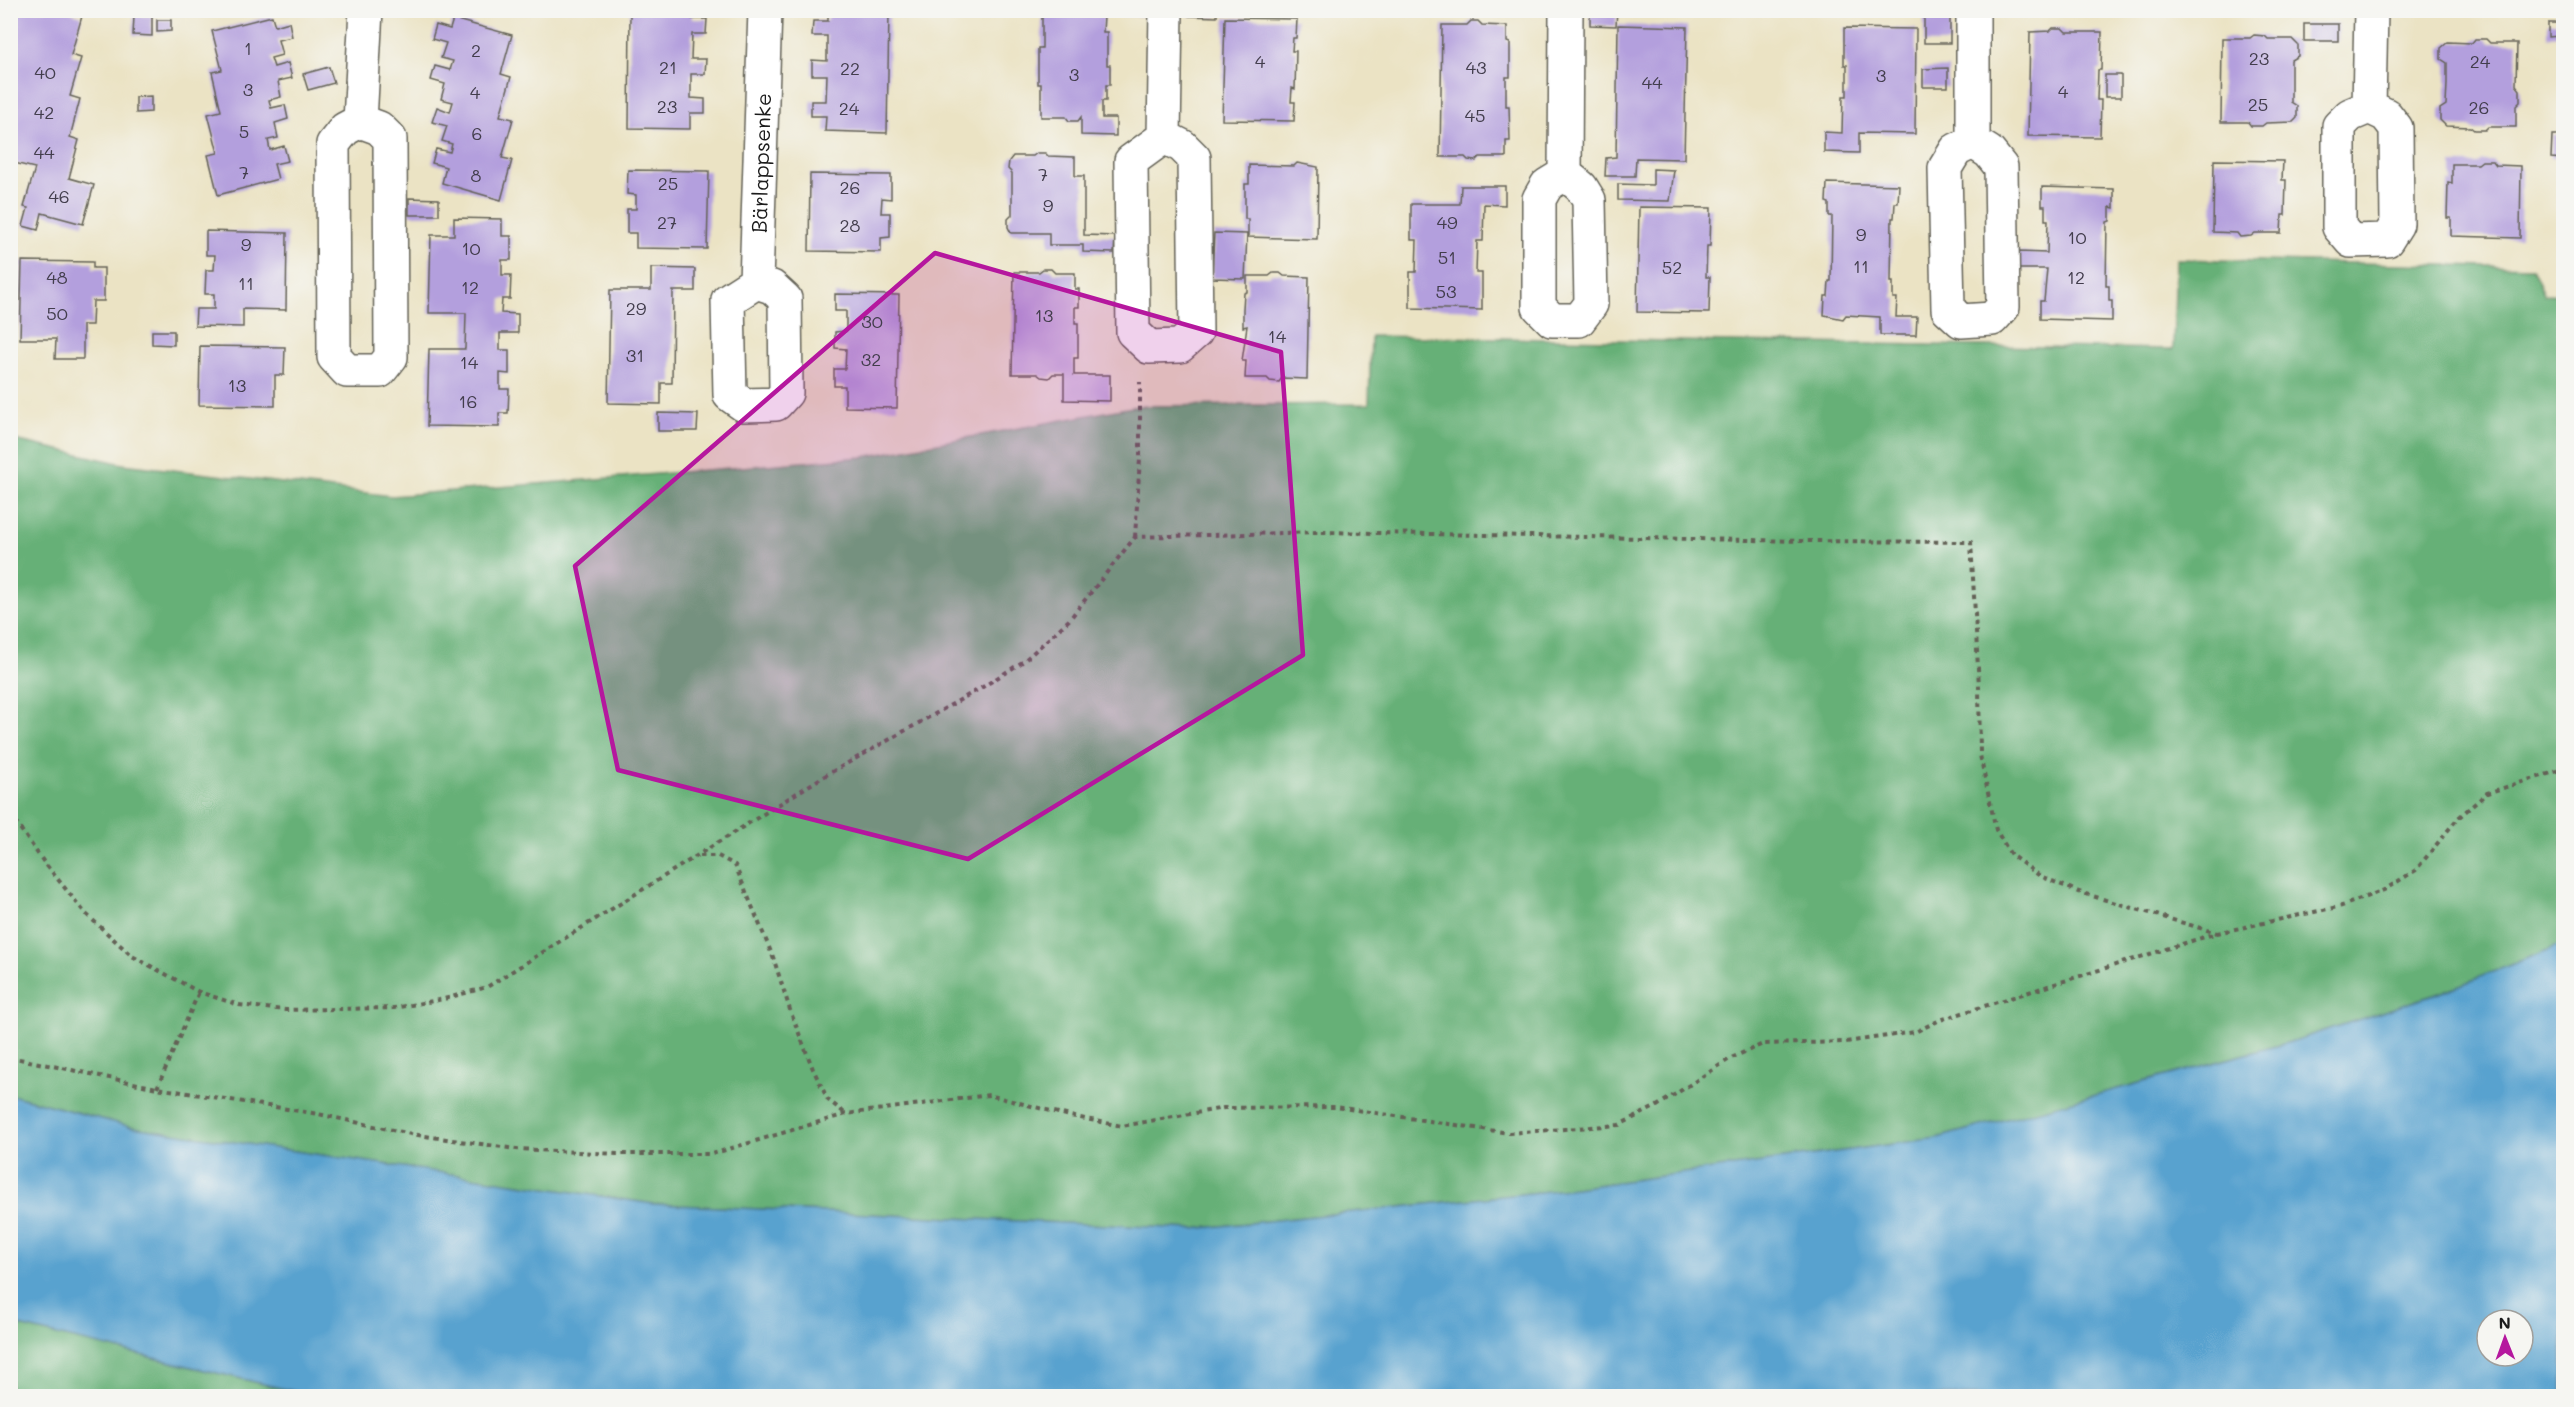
<svg xmlns="http://www.w3.org/2000/svg" width="2574" height="1407" font-family="Mali,sans-serif">
	<style>
		.forest { fill: #66b077; stroke: #41664a; stroke-width: 1.5 }
		.water { fill: #58a2cf; stroke: #3a5f76; stroke-width: 1.5; fill-rule: evenodd }
		.building { fill: #b39fdd }
		.lines { fill: none; stroke-linecap: round; stroke-linejoin: round }
		.minor-casing { stroke: #646257; stroke-width: 36 }
		.path { stroke: #646257; stroke-width: 4; stroke-dasharray: 4.5 4.5; stroke-linecap: butt }
		.minor { stroke: #fff; stroke-width: 33 }
		.marked { fill: #b5179e; fill-opacity: 0.2; stroke: #b5179e; stroke-width: 4.5; stroke-linejoin: round }
		.labels { text-anchor: middle; dominant-baseline: central; stroke-width: 6; stroke-linejoin: round; paint-order: stroke }
		.number-label { font-size: 18px; fill: #423d4c }
		.street-label { font-size: 21px; fill: #1c1c1c; stroke: #f6f6f2 }
	</style>
	<rect width="100%" height="100%" fill="#f6f6f2"/>
	<filter id="ink" filterUnits="userSpaceOnUse"><feTurbulence type="fractalNoise" baseFrequency=".0167" numOctaves="2"/><feDisplacementMap in="SourceGraphic" scale="12" xChannelSelector="R" yChannelSelector="G"/><feConvolveMatrix kernelMatrix="1 2 1 2 8 2 1 2 1" color-interpolation-filters="sRGB"/></filter>
	<filter id="wash" filterUnits="userSpaceOnUse"><feTurbulence type="fractalNoise" baseFrequency=".008" numOctaves="4" result="noise"/><feDisplacementMap in="SourceGraphic" scale="24" xChannelSelector="R" yChannelSelector="G"/><feGaussianBlur stdDeviation="1.35" result="paint"/><feColorMatrix in="noise" values="0 0 0 0 0 0 0 0 0 0 0 0 0 0 0 0 0 1.4 0 .05"/><feComposite in="paint" operator="in"/></filter>
	<g filter="url(#wash)">
		<rect width="100%" height="100%" fill="#ebe3c4"/>
		<g class="forest">
			<path d="M 2176,259 L 2532,267 L 2545,295 L 2564,296 L 2563,944 L 2440,993 L 2287,1043 L 1937,1138 L 1568,1189 L 1193,1229 L 654,1204 L 132,1127 L 11,1095 L 10,439 L 123,464 L 392,496 L 863,457 L 1138,406 L 1369,404 L 1371,336 L 2173,349 Z"/>
			<path d="M 10,1324 L 11,1324 L 314,1396 L 11,1396 Z"/>
		</g>
		<path class="water" d="M 2563,944 L 2563,1396 L 314,1396 L 11,1324 L 11,1095 L 132,1127 L 654,1204 L 1193,1229 L 1568,1189 L 1937,1138 L 2287,1043 L 2440,993 ZM 2487,1320 L 2523,1320 L 2523,1356 L 2487,1356 Z"/>
		<g id="blocks">
			<g class="building">
				<path d="M 10,10 L 63,10 L 82,16 L 71,55 L 81,58 L 70,96 L 80,99 L 70,137 L 79,140 L 69,178 L 94,185 L 83,224 L 42,213 L 38,230 L 23,226 L 28,208 L 24,207 L 35,168 L 10,162 L 13,147 L 10,146 L 10,119 L 14,105 L 10,104 L 10,80 L 15,64 L 10,63 L 10,42 L 16,23 L 10,21 Z"/>
				<path d="M 630,10 L 692,10 L 692,19 L 707,19 L 706,34 L 692,34 L 691,59 L 706,59 L 705,74 L 691,74 L 691,98 L 705,99 L 705,113 L 690,113 L 690,129 L 629,128 Z"/>
				<rect x="1114" y="10" width="31" height="6"/>
				<path d="M 1189,10 L 1217,10 L 1217,17 L 1189,16 Z"/>
				<path d="M 1590,10 L 1617,10 L 1616,26 L 1590,25 Z"/>
				<path d="M 828,11 L 889,12 L 887,133 L 825,131 L 826,116 L 811,116 L 811,101 L 826,101 L 827,75 L 812,75 L 812,60 L 827,61 L 827,36 L 812,36 L 813,21 L 828,21 Z"/>
				<path d="M 1071,12 L 1079,12 L 1083,16 L 1104,16 L 1103,32 L 1107,32 L 1107,65 L 1110,65 L 1110,85 L 1106,85 L 1106,101 L 1102,101 L 1102,118 L 1116,118 L 1116,136 L 1081,135 L 1081,117 L 1078,121 L 1069,121 L 1066,117 L 1041,117 L 1041,84 L 1038,84 L 1038,48 L 1042,48 L 1042,15 L 1067,15 Z"/>
				<rect x="1924" y="15" width="26" height="28"/>
				<path d="M 134,16 L 152,16 L 152,36 L 133,35 Z"/>
				<path d="M 272,16 L 275,26 L 289,22 L 292,37 L 278,40 L 282,55 L 271,58 L 274,67 L 288,63 L 292,78 L 278,81 L 281,97 L 269,100 L 271,108 L 285,105 L 288,119 L 275,123 L 278,138 L 268,140 L 270,150 L 284,146 L 288,161 L 274,164 L 278,179 L 218,195 L 208,155 L 218,153 L 208,114 L 221,111 L 212,72 L 222,70 L 212,31 Z"/>
				<path d="M 1225,18 L 1297,19 L 1296,38 L 1293,38 L 1292,51 L 1296,51 L 1295,89 L 1292,88 L 1291,102 L 1295,102 L 1294,121 L 1222,120 Z"/>
				<path d="M 453,19 L 512,35 L 501,74 L 511,77 L 500,116 L 513,119 L 502,158 L 512,160 L 501,200 L 442,183 L 446,167 L 432,163 L 436,149 L 450,152 L 452,144 L 442,141 L 447,126 L 432,122 L 437,107 L 450,112 L 453,102 L 441,99 L 445,84 L 431,80 L 435,66 L 450,70 L 453,61 L 441,58 L 446,43 L 432,39 L 436,25 L 450,29 Z"/>
				<path d="M 157,20 L 171,20 L 171,31 L 157,32 Z"/>
				<path d="M 1471,21 L 1478,21 L 1482,25 L 1507,26 L 1507,42 L 1510,43 L 1510,77 L 1506,77 L 1506,106 L 1509,106 L 1510,141 L 1506,141 L 1506,157 L 1480,157 L 1476,161 L 1468,160 L 1465,157 L 1440,157 L 1442,25 L 1467,25 Z"/>
				<path d="M 2548,23 L 2560,23 L 2560,36 L 2548,37 Z"/>
				<rect x="2304" y="24" width="34" height="17"/>
				<path d="M 1618,25 L 1687,27 L 1684,159 L 1636,158 L 1635,176 L 1605,176 L 1606,158 L 1616,157 Z"/>
				<path d="M 1844,28 L 1916,29 L 1915,134 L 1859,133 L 1859,153 L 1824,152 L 1824,132 L 1842,133 L 1843,96 L 1847,96 L 1847,65 L 1844,65 Z"/>
				<path d="M 2053,28 L 2062,28 L 2066,32 L 2102,32 L 2101,70 L 2098,70 L 2097,100 L 2101,100 L 2100,137 L 2028,136 L 2030,32 L 2050,31 Z"/>
				<path d="M 2254,35 L 2265,36 L 2268,39 L 2292,39 L 2298,45 L 2298,56 L 2291,60 L 2291,102 L 2297,106 L 2297,118 L 2293,122 L 2266,123 L 2262,126 L 2251,126 L 2248,122 L 2221,122 L 2222,38 L 2250,38 Z"/>
				<path d="M 2475,39 L 2486,39 L 2490,43 L 2517,43 L 2516,85 L 2520,90 L 2520,102 L 2516,106 L 2516,127 L 2488,127 L 2485,130 L 2474,130 L 2470,127 L 2446,126 L 2440,120 L 2440,109 L 2446,105 L 2447,84 L 2447,63 L 2441,59 L 2441,48 L 2448,42 L 2472,43 Z"/>
				<path d="M 329,67 L 334,83 L 308,90 L 303,74 Z"/>
				<path d="M 1948,68 L 1948,87 L 1923,87 L 1923,69 Z"/>
				<rect x="2105" y="75" width="16" height="22"/>
				<path d="M 151,96 L 151,112 L 136,113 L 136,97 Z"/>
				<path d="M 2552,135 L 2564,135 L 2564,159 L 2551,158 Z"/>
				<path d="M 1037,153 L 1045,153 L 1048,156 L 1075,157 L 1075,176 L 1084,176 L 1084,235 L 1115,236 L 1114,253 L 1083,252 L 1083,245 L 1049,245 L 1049,233 L 1011,233 L 1008,227 L 1008,219 L 1012,215 L 1012,173 L 1008,169 L 1009,161 L 1013,156 L 1033,156 Z"/>
				<path d="M 2214,160 L 2283,161 L 2282,180 L 2286,180 L 2285,215 L 2282,215 L 2281,233 L 2255,233 L 2251,236 L 2240,237 L 2237,233 L 2213,232 Z"/>
				<path d="M 2482,161 L 2493,161 L 2496,165 L 2521,166 L 2520,238 L 2451,236 L 2451,218 L 2447,218 L 2448,182 L 2452,183 L 2452,164 L 2478,164 Z"/>
				<path d="M 1297,163 L 1318,167 L 1317,239 L 1248,237 L 1248,219 L 1245,219 L 1245,184 L 1249,184 L 1249,165 L 1294,166 Z"/>
				<path d="M 1653,169 L 1674,170 L 1670,201 L 1618,200 L 1618,184 L 1653,185 Z"/>
				<path d="M 628,170 L 709,171 L 707,249 L 636,248 L 636,233 L 627,233 L 627,209 L 636,209 L 636,195 L 627,194 Z"/>
				<path d="M 810,174 L 891,175 L 891,199 L 882,198 L 881,213 L 890,213 L 890,237 L 881,238 L 881,252 L 809,251 Z"/>
				<path d="M 1827,183 L 1899,185 L 1898,203 L 1895,203 L 1894,218 L 1892,218 L 1891,282 L 1893,282 L 1893,298 L 1897,298 L 1896,317 L 1917,317 L 1916,335 L 1880,335 L 1880,317 L 1846,315 L 1843,319 L 1824,315 L 1825,296 L 1828,296 L 1829,281 L 1831,281 L 1832,216 L 1829,216 L 1829,203 L 1826,202 Z"/>
				<path d="M 1461,186 L 1505,186 L 1505,205 L 1484,204 L 1483,241 L 1477,241 L 1476,273 L 1482,273 L 1482,310 L 1410,308 L 1410,272 L 1416,272 L 1417,240 L 1411,240 L 1411,204 L 1460,204 Z"/>
				<path d="M 2042,187 L 2114,189 L 2114,208 L 2110,207 L 2110,221 L 2107,222 L 2106,286 L 2109,286 L 2109,301 L 2112,301 L 2112,321 L 2040,319 L 2040,301 L 2044,301 L 2047,269 L 2017,269 L 2018,252 L 2047,253 L 2048,220 L 2045,220 L 2045,206 L 2042,206 Z"/>
				<path d="M 409,198 L 439,199 L 439,215 L 409,215 Z"/>
				<path d="M 1639,207 L 1711,208 L 1710,246 L 1707,246 L 1706,277 L 1710,277 L 1709,313 L 1637,312 Z"/>
				<path d="M 454,218 L 502,219 L 502,236 L 511,236 L 511,260 L 502,260 L 502,275 L 511,275 L 510,299 L 502,299 L 501,313 L 518,314 L 518,333 L 500,333 L 500,350 L 509,350 L 509,374 L 500,373 L 500,389 L 509,389 L 508,413 L 499,413 L 499,427 L 427,426 L 429,349 L 465,349 L 466,313 L 429,313 L 431,235 L 454,235 Z"/>
				<path d="M 206,231 L 287,233 L 286,310 L 243,309 L 243,327 L 195,326 L 196,309 L 214,309 L 214,294 L 205,294 L 206,270 L 214,270 L 215,255 L 206,255 Z"/>
				<path d="M 1214,233 L 1247,234 L 1245,279 L 1212,278 Z"/>
				<path d="M 22,261 L 93,262 L 93,268 L 104,268 L 104,301 L 93,301 L 92,325 L 83,325 L 83,359 L 55,359 L 56,339 L 20,339 Z"/>
				<path d="M 651,268 L 695,269 L 695,291 L 673,291 L 672,383 L 661,383 L 661,404 L 608,403 L 610,290 L 651,290 Z"/>
				<path d="M 1043,269 L 1051,269 L 1055,273 L 1075,273 L 1075,289 L 1079,289 L 1079,307 L 1075,307 L 1075,323 L 1078,323 L 1078,358 L 1074,358 L 1074,375 L 1110,375 L 1110,401 L 1064,400 L 1064,374 L 1053,374 L 1049,378 L 1041,377 L 1037,374 L 1012,374 L 1014,272 L 1039,272 Z"/>
				<path d="M 1273,273 L 1280,273 L 1284,276 L 1309,277 L 1307,379 L 1282,378 L 1279,382 L 1270,381 L 1267,378 L 1245,378 L 1246,361 L 1242,361 L 1247,326 L 1243,327 L 1243,309 L 1244,293 L 1247,292 L 1247,276 L 1269,276 Z"/>
				<path d="M 835,294 L 899,295 L 897,408 L 845,407 L 845,386 L 834,386 L 834,369 L 845,369 L 846,349 L 835,348 L 835,332 L 846,331 L 846,311 L 835,311 Z"/>
				<path d="M 152,331 L 174,331 L 174,345 L 152,344 Z"/>
				<path d="M 200,346 L 285,347 L 284,375 L 275,375 L 275,406 L 199,405 Z"/>
				<path d="M 658,413 L 698,414 L 697,431 L 658,431 Z"/>
			</g>
		</g>
	</g>
	<g filter="url(#ink)">
		<use href="#blocks" fill-opacity="0" stroke="#646257" stroke-width="1.5"/>
		<g class="lines">
			<g class="minor-casing">
				<g id="minor">
					<path d="M 1973,10 L 1973,142 L 1989,152 L 2001,167 L 2003,307 L 1992,319 L 1961,321 L 1948,309 L 1945,168 L 1956,150 L 1973,142"/>
					<path d="M 2369,107 L 2386,115 L 2396,128 L 2397,224 L 2387,240 L 2351,241 L 2339,227 L 2339,126 L 2350,115 L 2369,107 L 2371,10"/>
					<path d="M 360,121 L 345,129 L 333,144 L 334,357 L 347,371 L 380,371 L 391,357 L 390,139 L 379,128 L 360,121 L 366,10"/>
					<path d="M 1164,137 L 1131,161 L 1133,332 L 1149,347 L 1180,346 L 1196,332 L 1194,158 L 1182,146 L 1164,137 L 1166,10"/>
					<path d="M 1565,174 L 1547,185 L 1539,199 L 1539,307 L 1552,320 L 1579,320 L 1591,304 L 1589,200 L 1581,187 L 1565,174 L 1566,10"/>
					<path id="s1" d="M 756,282 L 728,300 L 730,395 L 744,405 L 776,404 L 786,393 L 785,299 L 772,287 L 756,282 L 765,10"/>
				</g>
			</g>
			<g class="path">
				<path d="M 1135,537 L 1140,458 L 1140,382"/>
				<path d="M 10,814 L 43,861 L 85,913 L 132,956 L 199,992 L 239,1005 L 285,1010 L 394,1008 L 444,999 L 487,987 L 821,778 L 981,688 L 1024,661 L 1069,620 L 1135,537 L 1321,532 L 1803,541 L 1971,542 L 1979,686 L 1980,755 L 1996,830 L 2011,855 L 2040,876 L 2079,892 L 2217,933"/>
				<path d="M 700,856 L 718,856 L 735,865 L 773,957 L 791,1013 L 813,1069 L 828,1100 L 846,1114"/>
				<path d="M 10,1057 L 157,1088 L 318,1114 L 411,1134 L 516,1149 L 617,1154 L 712,1154 L 846,1114 L 989,1095 L 1070,1116 L 1122,1126 L 1224,1108 L 1336,1107 L 1509,1133 L 1619,1125 L 1657,1106 L 1731,1058 L 1763,1044 L 1846,1042 L 1915,1032 L 1940,1020 L 2217,933 L 2342,906 L 2384,890 L 2416,870 L 2457,819 L 2487,793 L 2564,769"/>
				<path d="M 157,1088 L 199,992"/>
			</g>
			<use href="#minor" class="minor"/>
		</g>
	</g>
	<path class="marked" d="M 935,253 L 1281,352 L 1303,655 L 968,859 L 618,770 L 575,566 Z"/>
	<g class="labels">
		<g class="number-label">
			<text x="248" y="48">1</text>
			<text x="476" y="50">2</text>
			<text x="2259" y="58">23</text>
			<text x="1260" y="61">4</text>
			<text x="2480" y="61">24</text>
			<text x="668" y="67">21</text>
			<text x="1476" y="67">43</text>
			<text x="850" y="68">22</text>
			<text x="45" y="72">40</text>
			<text x="1074" y="74">3</text>
			<text x="1881" y="75">3</text>
			<text x="1652" y="82">44</text>
			<text x="248" y="89">3</text>
			<text x="2063" y="91">4</text>
			<text x="475" y="92">4</text>
			<text x="2258" y="104">25</text>
			<text x="667" y="106">23</text>
			<text x="2479" y="107">26</text>
			<text x="849" y="108">24</text>
			<text x="44" y="112">42</text>
			<text x="1475" y="115">45</text>
			<text x="244" y="131">5</text>
			<text x="477" y="133">6</text>
			<text x="44" y="152">44</text>
			<text x="244" y="172">7</text>
			<text x="1043" y="174">7</text>
			<text x="476" y="175">8</text>
			<text x="668" y="183">25</text>
			<text x="850" y="187">26</text>
			<text x="59" y="196">46</text>
			<text x="1048" y="205">9</text>
			<text x="667" y="222">27</text>
			<text x="1447" y="222">49</text>
			<text x="850" y="225">28</text>
			<text x="1861" y="234">9</text>
			<text x="2077" y="237">10</text>
			<text x="246" y="244">9</text>
			<text x="471" y="248">10</text>
			<text x="1447" y="257">51</text>
			<text x="1861" y="266">11</text>
			<text x="1672" y="267">52</text>
			<text x="57" y="277">48</text>
			<text x="2076" y="277">12</text>
			<text x="246" y="283">11</text>
			<text x="470" y="287">12</text>
			<text x="1446" y="291">53</text>
			<text x="636" y="308">29</text>
			<text x="57" y="313">50</text>
			<text x="1044" y="315">13</text>
			<text x="872" y="321">30</text>
			<text x="1277" y="336">14</text>
			<text x="635" y="355">31</text>
			<text x="871" y="359">32</text>
			<text x="469" y="362">14</text>
			<text x="237" y="385">13</text>
			<text x="468" y="401">16</text>
		</g>
		<g class="street-label">
			<text stroke="none"><textPath href="#s1" startOffset="440">Bärlappsenke</textPath></text>
		</g>
	</g>
	<rect width="2574" height="1407" fill="none" stroke="#f6f6f2" stroke-width="36"/>
	<g transform="translate(2505 1338) rotate(359)"><circle r="28" fill="#f6f6f2" stroke="#9f9f9c" stroke-width="1.5"/>
	<path d="M0-4.5L10 22L0 15L-10 22Z" fill="#b5179e"/>
	<text y="-9" font-size="16" font-weight="bold" text-anchor="middle" fill="#1c1c1c">N</text>
	</g>
</svg>
